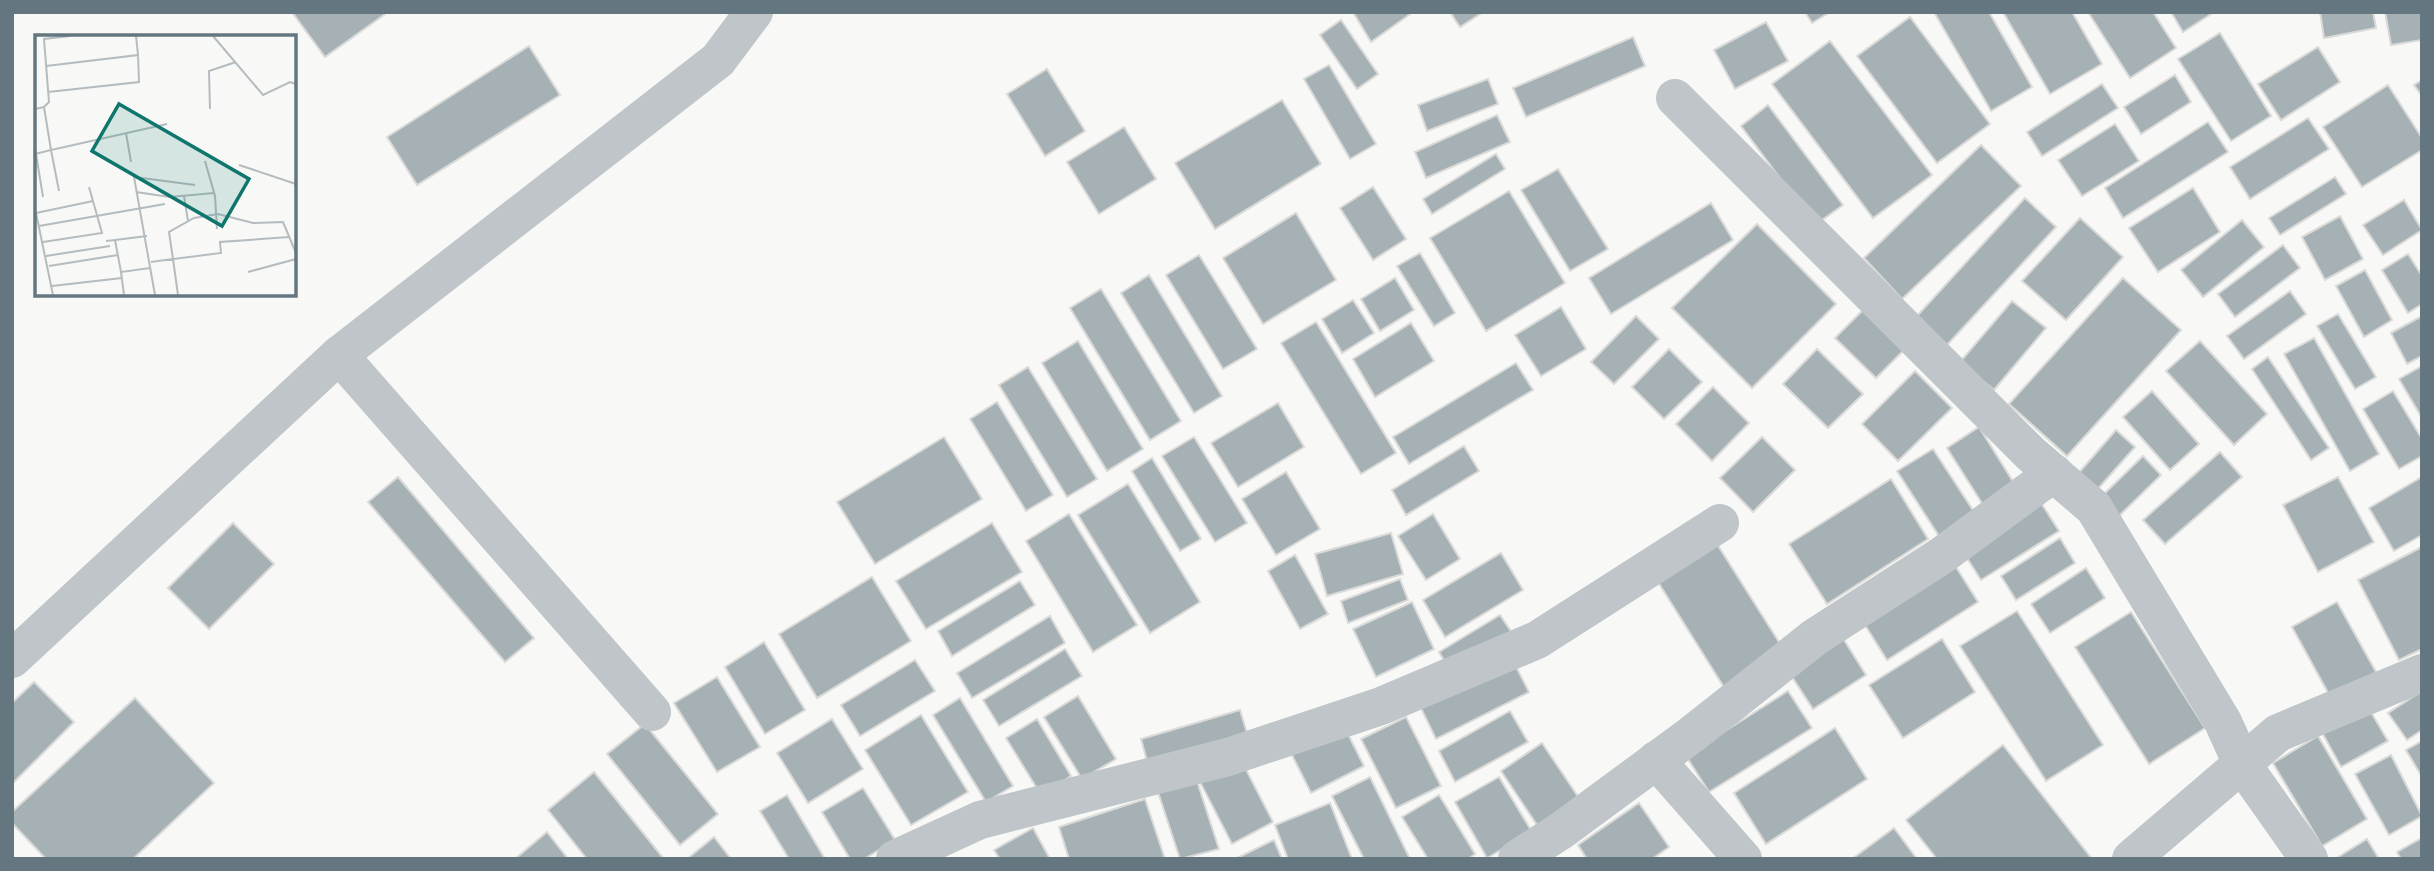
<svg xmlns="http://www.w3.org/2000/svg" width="2434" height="871" font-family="Helvetica,sans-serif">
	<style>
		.building { fill: #a6b1b5; stroke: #dadad8; stroke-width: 2 }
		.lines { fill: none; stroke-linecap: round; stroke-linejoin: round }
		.minor { stroke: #bfc5c8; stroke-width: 38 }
		.inset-road { fill: none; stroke: #b4bcc0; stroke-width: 2 }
		.view { fill: #0f766e; fill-opacity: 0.15; stroke: #0f766e; stroke-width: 3.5 }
		.inset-edge { fill: none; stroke: #647780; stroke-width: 3.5 }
	</style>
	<rect width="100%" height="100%" fill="#f8f8f6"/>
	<g class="building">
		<path d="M 292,12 L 388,12 L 325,57 Z"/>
		<path d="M 1353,12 L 1413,12 L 1371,42 Z"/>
		<path d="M 1450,12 L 1483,12 L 1460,27 Z"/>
		<path d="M 1805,12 L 1830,12 L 1812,23 Z"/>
		<path d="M 1934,12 L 1989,12 L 2032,87 L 1991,111 Z"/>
		<path d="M 2003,12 L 2072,12 L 2102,64 L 2050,94 Z"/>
		<path d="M 2088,12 L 2153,12 L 2176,48 L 2130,78 Z"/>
		<path d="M 2171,12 L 2214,12 L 2183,32 Z"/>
		<path d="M 2320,12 L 2373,12 L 2376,28 L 2324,38 Z"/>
		<path d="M 2385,12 L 2422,12 L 2422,40 L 2391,45 Z"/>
		<path d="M 1910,17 L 1990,124 L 1937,163 L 1857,56 Z"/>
		<path d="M 1341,20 L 1378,74 L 1357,89 L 1320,35 Z"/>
		<path d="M 1766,22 L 1788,61 L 1735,89 L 1714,50 Z"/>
		<path d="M 2220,33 L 2271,116 L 2231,141 L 2178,59 Z"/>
		<path d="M 1633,37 L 1645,66 L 1526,117 L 1513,88 Z"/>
		<path d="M 1830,41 L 1932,175 L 1873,218 L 1772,84 Z"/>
		<path d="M 529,46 L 560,95 L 417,185 L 387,137 Z"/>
		<path d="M 2318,47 L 2340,82 L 2281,120 L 2258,84 Z"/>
		<path d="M 1329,65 L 1376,144 L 1350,159 L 1304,79 Z"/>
		<path d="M 1047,69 L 1085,131 L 1045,156 L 1007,94 Z"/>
		<path d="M 2175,75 L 2191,102 L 2141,134 L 2124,107 Z"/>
		<path d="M 1488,79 L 1498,104 L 1427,131 L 1418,105 Z"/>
		<path d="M 2422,80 L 2422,96 L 2414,85 Z"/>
		<path d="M 2102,84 L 2118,108 L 2042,156 L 2027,132 Z"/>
		<path d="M 2388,85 L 2422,138 L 2422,150 L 2362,187 L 2323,127 Z"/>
		<path d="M 1282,100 L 1321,164 L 1215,229 L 1175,163 Z"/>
		<path d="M 1768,105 L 1843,205 L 1815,225 L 1741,126 Z"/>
		<path d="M 1497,115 L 1510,142 L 1426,178 L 1415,152 Z"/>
		<path d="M 2308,118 L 2329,149 L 2250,199 L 2230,167 Z"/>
		<path d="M 2208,122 L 2228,152 L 2123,218 L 2105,188 Z"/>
		<path d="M 2115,124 L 2139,161 L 2082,196 L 2058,160 Z"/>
		<path d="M 1124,127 L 1156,179 L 1099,214 L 1067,162 Z"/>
		<path d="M 1981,145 L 2021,186 L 1902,299 L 1864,258 Z"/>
		<path d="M 1496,154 L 1505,169 L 1432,214 L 1423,199 Z"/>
		<path d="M 1558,169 L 1608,249 L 1570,271 L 1521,190 Z"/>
		<path d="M 2335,177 L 2346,194 L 2280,235 L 2269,218 Z"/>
		<path d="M 1373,187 L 1406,239 L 1373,260 L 1340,208 Z"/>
		<path d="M 2193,188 L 2220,232 L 2158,272 L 2129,228 Z"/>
		<path d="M 1509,191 L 1565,283 L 1486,331 L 1430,238 Z"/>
		<path d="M 2025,198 L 2056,227 L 1947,345 L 1917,316 Z"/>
		<path d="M 2404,200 L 2422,230 L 2383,255 L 2363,225 Z"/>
		<path d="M 1711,203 L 1733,240 L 1611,314 L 1589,278 Z"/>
		<path d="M 1296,213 L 1336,280 L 1263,324 L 1223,258 Z"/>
		<path d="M 2340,216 L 2363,259 L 2325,280 L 2302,237 Z"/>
		<path d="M 2080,218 L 2123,257 L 2066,320 L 2022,281 Z"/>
		<path d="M 2242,220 L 2264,247 L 2203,297 L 2181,270 Z"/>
		<path d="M 1757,224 L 1836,304 L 1752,388 L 1672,308 Z"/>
		<path d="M 2283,245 L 2300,268 L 2235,317 L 2218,294 Z"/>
		<path d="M 1420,253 L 1455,313 L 1434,326 L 1397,266 Z"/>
		<path d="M 2408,254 L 2422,276 L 2422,304 L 2408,313 L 2382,270 Z"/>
		<path d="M 1199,255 L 1257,349 L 1223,369 L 1166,275 Z"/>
		<path d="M 2365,270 L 2392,320 L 2364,337 L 2336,286 Z"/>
		<path d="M 1149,275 L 1222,396 L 1194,413 L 1121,293 Z"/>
		<path d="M 1395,278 L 1414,310 L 1380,331 L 1361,299 Z"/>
		<path d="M 2123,278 L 2181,330 L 2067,456 L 2009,404 Z"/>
		<path d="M 1101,289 L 1181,421 L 1150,440 L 1070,308 Z"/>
		<path d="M 2290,291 L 2306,314 L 2244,359 L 2227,336 Z"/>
		<path d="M 1353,300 L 1374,333 L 1342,353 L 1322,319 Z"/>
		<path d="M 2012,301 L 2046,328 L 1994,390 L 1960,362 Z"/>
		<path d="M 1561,307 L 1586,349 L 1541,376 L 1515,335 Z"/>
		<path d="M 1863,310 L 1904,350 L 1876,378 L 1835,338 Z"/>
		<path d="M 2338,314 L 2376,377 L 2355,389 L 2317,326 Z"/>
		<path d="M 1636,316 L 1659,339 L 1614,384 L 1591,362 Z"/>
		<path d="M 2422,316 L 2422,356 L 2407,364 L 2391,333 Z"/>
		<path d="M 1316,322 L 1396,453 L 1361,474 L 1281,343 Z"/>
		<path d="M 1411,323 L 1434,361 L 1375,397 L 1353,359 Z"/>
		<path d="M 2314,338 L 2379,454 L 2350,471 L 2284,354 Z"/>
		<path d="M 1078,341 L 1143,449 L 1107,471 L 1042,363 Z"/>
		<path d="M 2200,341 L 2267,414 L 2234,445 L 2166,371 Z"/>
		<path d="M 1669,349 L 1702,382 L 1664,419 L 1632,387 Z"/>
		<path d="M 1817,349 L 1863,394 L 1828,428 L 1783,384 Z"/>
		<path d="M 2268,357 L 2329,448 L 2311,460 L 2252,369 Z"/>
		<path d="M 1516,363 L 1533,390 L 1409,464 L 1393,437 Z"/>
		<path d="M 2422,366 L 2422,418 L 2399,379 Z"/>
		<path d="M 1028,367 L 1097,479 L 1067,497 L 999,385 Z"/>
		<path d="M 1915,371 L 1952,408 L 1898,461 L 1862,424 Z"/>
		<path d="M 1713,387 L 1749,423 L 1712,461 L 1676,424 Z"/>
		<path d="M 2152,391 L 2199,444 L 2170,470 L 2123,417 Z"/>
		<path d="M 2393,391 L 2422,439 L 2422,456 L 2399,469 L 2363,409 Z"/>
		<path d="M 997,402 L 1053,495 L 1026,511 L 970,419 Z"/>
		<path d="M 1278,403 L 1304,447 L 1238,487 L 1211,443 Z"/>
		<path d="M 1979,427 L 2017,488 L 1985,508 L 1947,448 Z"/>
		<path d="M 2116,430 L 2135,447 L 2096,491 L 2077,475 Z"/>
		<path d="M 944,437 L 982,499 L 875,564 L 837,502 Z"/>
		<path d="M 1194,437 L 1247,523 L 1215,542 L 1162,456 Z"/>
		<path d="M 1762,437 L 1795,470 L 1753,512 L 1720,478 Z"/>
		<path d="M 1464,446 L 1479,471 L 1406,515 L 1392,490 Z"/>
		<path d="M 1933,449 L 1982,524 L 1946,547 L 1897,471 Z"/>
		<path d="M 2220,452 L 2242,477 L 2165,544 L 2143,520 Z"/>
		<path d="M 2143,456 L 2161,475 L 2119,516 L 2101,497 Z"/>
		<path d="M 1152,458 L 1201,539 L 1180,551 L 1132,471 Z"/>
		<path d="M 1286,472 L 1320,529 L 1276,555 L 1242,499 Z"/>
		<path d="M 398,477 L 534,638 L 505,662 L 368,502 Z"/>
		<path d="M 2338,477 L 2374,542 L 2318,572 L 2283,505 Z"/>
		<path d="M 2422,477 L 2422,535 L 2394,551 L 2369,508 Z"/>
		<path d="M 1891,479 L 1928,539 L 1827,604 L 1789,544 Z"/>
		<path d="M 1128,484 L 1200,602 L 1150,633 L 1078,515 Z"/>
		<path d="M 2036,495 L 2059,531 L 1981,580 L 1958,544 Z"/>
		<path d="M 1069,514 L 1137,625 L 1093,652 L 1026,541 Z"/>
		<path d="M 1433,514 L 1460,559 L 1426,580 L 1398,536 Z"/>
		<path d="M 233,523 L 274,564 L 209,629 L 168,588 Z"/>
		<path d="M 992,523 L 1022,572 L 926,629 L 896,581 Z"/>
		<path d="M 1391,533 L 1403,574 L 1327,596 L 1315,554 Z"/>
		<path d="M 2060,538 L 2075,563 L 2016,600 L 2001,576 Z"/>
		<path d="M 1717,544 L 1786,653 L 1727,692 L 1658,582 Z"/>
		<path d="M 2422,547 L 2422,649 L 2399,660 L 2358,580 Z"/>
		<path d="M 1501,553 L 1523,590 L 1445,637 L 1423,600 Z"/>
		<path d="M 1295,555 L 1328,614 L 1300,629 L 1268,571 Z"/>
		<path d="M 1956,567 L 1978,602 L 1887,660 L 1865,625 Z"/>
		<path d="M 2086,568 L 2105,598 L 2050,633 L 2031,604 Z"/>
		<path d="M 872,577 L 911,641 L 817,698 L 779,634 Z"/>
		<path d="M 1400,579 L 1408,600 L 1348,623 L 1341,601 Z"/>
		<path d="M 1020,581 L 1035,605 L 952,656 L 938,631 Z"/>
		<path d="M 1412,602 L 1434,649 L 1376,677 L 1353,629 Z"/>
		<path d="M 2337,602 L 2376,672 L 2331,698 L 2292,627 Z"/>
		<path d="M 2017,611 L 2103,745 L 2046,781 L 1960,646 Z"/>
		<path d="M 2131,612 L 2205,728 L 2149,764 L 2075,647 Z"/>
		<path d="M 1500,615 L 1512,633 L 1450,670 L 1439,652 Z"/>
		<path d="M 1050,616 L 1065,643 L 972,698 L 957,673 Z"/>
		<path d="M 1839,632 L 1866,675 L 1813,709 L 1785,666 Z"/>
		<path d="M 1942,639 L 1975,692 L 1903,738 L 1869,685 Z"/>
		<path d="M 764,642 L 805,710 L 765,734 L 725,667 Z"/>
		<path d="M 1065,649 L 1082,676 L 999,726 L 983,700 Z"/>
		<path d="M 1510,655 L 1529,692 L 1436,739 L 1418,702 Z"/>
		<path d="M 915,660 L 935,691 L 860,736 L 841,705 Z"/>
		<path d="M 717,677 L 760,747 L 717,772 L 674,703 Z"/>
		<path d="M 34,682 L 74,722 L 12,784 L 12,703 Z"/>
		<path d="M 1788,691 L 1812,728 L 1709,792 L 1686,756 Z"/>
		<path d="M 2422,691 L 2422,730 L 2407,740 L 2388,713 Z"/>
		<path d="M 1078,696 L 1116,759 L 1082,779 L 1044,717 Z"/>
		<path d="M 135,698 L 214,783 L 133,859 L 46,859 L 12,823 L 12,812 Z"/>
		<path d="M 960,698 L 1013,786 L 986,802 L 933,715 Z"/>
		<path d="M 2365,702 L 2388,741 L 2341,767 L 2319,727 Z"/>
		<path d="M 1240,710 L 1250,743 L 1150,772 L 1141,739 Z"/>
		<path d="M 1510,711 L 1528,742 L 1455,782 L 1439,751 Z"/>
		<path d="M 921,715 L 968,792 L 911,825 L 865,750 Z"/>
		<path d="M 1406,717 L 1441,786 L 1396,808 L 1361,739 Z"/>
		<path d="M 832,719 L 863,769 L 808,803 L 777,753 Z"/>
		<path d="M 1037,719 L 1071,776 L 1041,795 L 1006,738 Z"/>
		<path d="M 645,724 L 718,814 L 680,845 L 607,754 Z"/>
		<path d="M 1343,724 L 1364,766 L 1311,793 L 1290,751 Z"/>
		<path d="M 1835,728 L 1867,779 L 1766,844 L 1734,793 Z"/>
		<path d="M 2318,736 L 2367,819 L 2322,846 L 2273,763 Z"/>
		<path d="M 2422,741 L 2422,777 L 2406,750 Z"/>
		<path d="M 1542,743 L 1581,801 L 1539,828 L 1501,771 Z"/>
		<path d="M 2003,745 L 2092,859 L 1937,859 L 1906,820 Z"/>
		<path d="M 2391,755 L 2422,816 L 2389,835 L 2355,774 Z"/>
		<path d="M 1240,758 L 1273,822 L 1232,844 L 1199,780 Z"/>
		<path d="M 594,772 L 664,859 L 587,859 L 548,810 Z"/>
		<path d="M 1370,777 L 1410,859 L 1364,859 L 1332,796 Z"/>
		<path d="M 1499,777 L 1532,832 L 1487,858 L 1455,802 Z"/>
		<path d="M 1196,778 L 1219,849 L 1180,859 L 1158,792 Z"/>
		<path d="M 863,788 L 895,840 L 864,859 L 850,859 L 822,812 Z"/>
		<path d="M 787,795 L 825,859 L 789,859 L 760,811 Z"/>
		<path d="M 1439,795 L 1475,854 L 1468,859 L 1428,859 L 1402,817 Z"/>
		<path d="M 1145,799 L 1165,859 L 1069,859 L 1059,827 Z"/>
		<path d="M 1330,803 L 1352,859 L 1288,859 L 1275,825 Z"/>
		<path d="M 1639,803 L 1669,847 L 1652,859 L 1587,859 L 1578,845 Z"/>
		<path d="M 1033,828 L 1050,859 L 1000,859 L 994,850 Z"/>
		<path d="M 1894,828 L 1917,859 L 1852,859 Z"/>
		<path d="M 547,832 L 568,859 L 515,859 Z"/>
		<path d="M 714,837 L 731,859 L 687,859 Z"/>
		<path d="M 2422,838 L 2422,859 L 2401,859 L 2397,852 Z"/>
		<path d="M 2367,839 L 2379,859 L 2335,859 Z"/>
		<path d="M 1274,840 L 1282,859 L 1235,859 Z"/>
	</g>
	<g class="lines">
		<g class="minor">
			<path d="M 1675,98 L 2031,454 L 2094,508 L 2223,722 L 2242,764 L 2309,859"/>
			<path d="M 339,355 L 652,712"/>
			<path d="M 12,659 L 339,355 L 718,60 L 754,12"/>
			<path d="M 1656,760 L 1743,859"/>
			<path d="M 895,859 L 980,820 L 1228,757 L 1381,706 L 1537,640 L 1720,523"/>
			<path d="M 1517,859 L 1562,830 L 1691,735 L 1815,637 L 1941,556 L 2054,473"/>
			<path d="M 2131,859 L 2278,733 L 2422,673"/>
		</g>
	</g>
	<g transform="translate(35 35)">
		<rect width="261" height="261" fill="#f8f8f6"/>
		<path class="inset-road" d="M 178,1 L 228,60 L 255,47 L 261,49M 11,31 L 103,20 L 101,1M 13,57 L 104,47 L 103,20M 9,72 L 14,67 L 9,4 L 35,1M 0,74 L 9,72 L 16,115 L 0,119M 175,74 L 174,36 L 201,27M 91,98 L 96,127M 0,113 L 8,162M 170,126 L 180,161 L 182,194M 204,130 L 261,149M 24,156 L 16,115 L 132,89M 101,157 L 135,162 L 179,158M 149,161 L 153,186M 4,191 L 130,169M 80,205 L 112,201M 71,206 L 80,205 L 86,237M 8,207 L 67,198 L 54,152M 11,221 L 75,211M 116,227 L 138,224 L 134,197 L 159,183 L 183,179 L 218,188 L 248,187 L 261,218M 14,231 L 83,220M 213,237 L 261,224M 17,251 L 87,243M 18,260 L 1,178 L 58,166M 89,260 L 86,237 L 115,233M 120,260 L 99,142 L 160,150M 143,260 L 138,224 L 186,218 L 185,207 L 254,202"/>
		<path class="view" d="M 84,69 L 214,144 L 187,191 L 57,116 Z"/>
		<rect width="261" height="261" class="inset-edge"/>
	</g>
	<rect width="2434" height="871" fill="none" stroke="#647780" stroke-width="28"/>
</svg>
